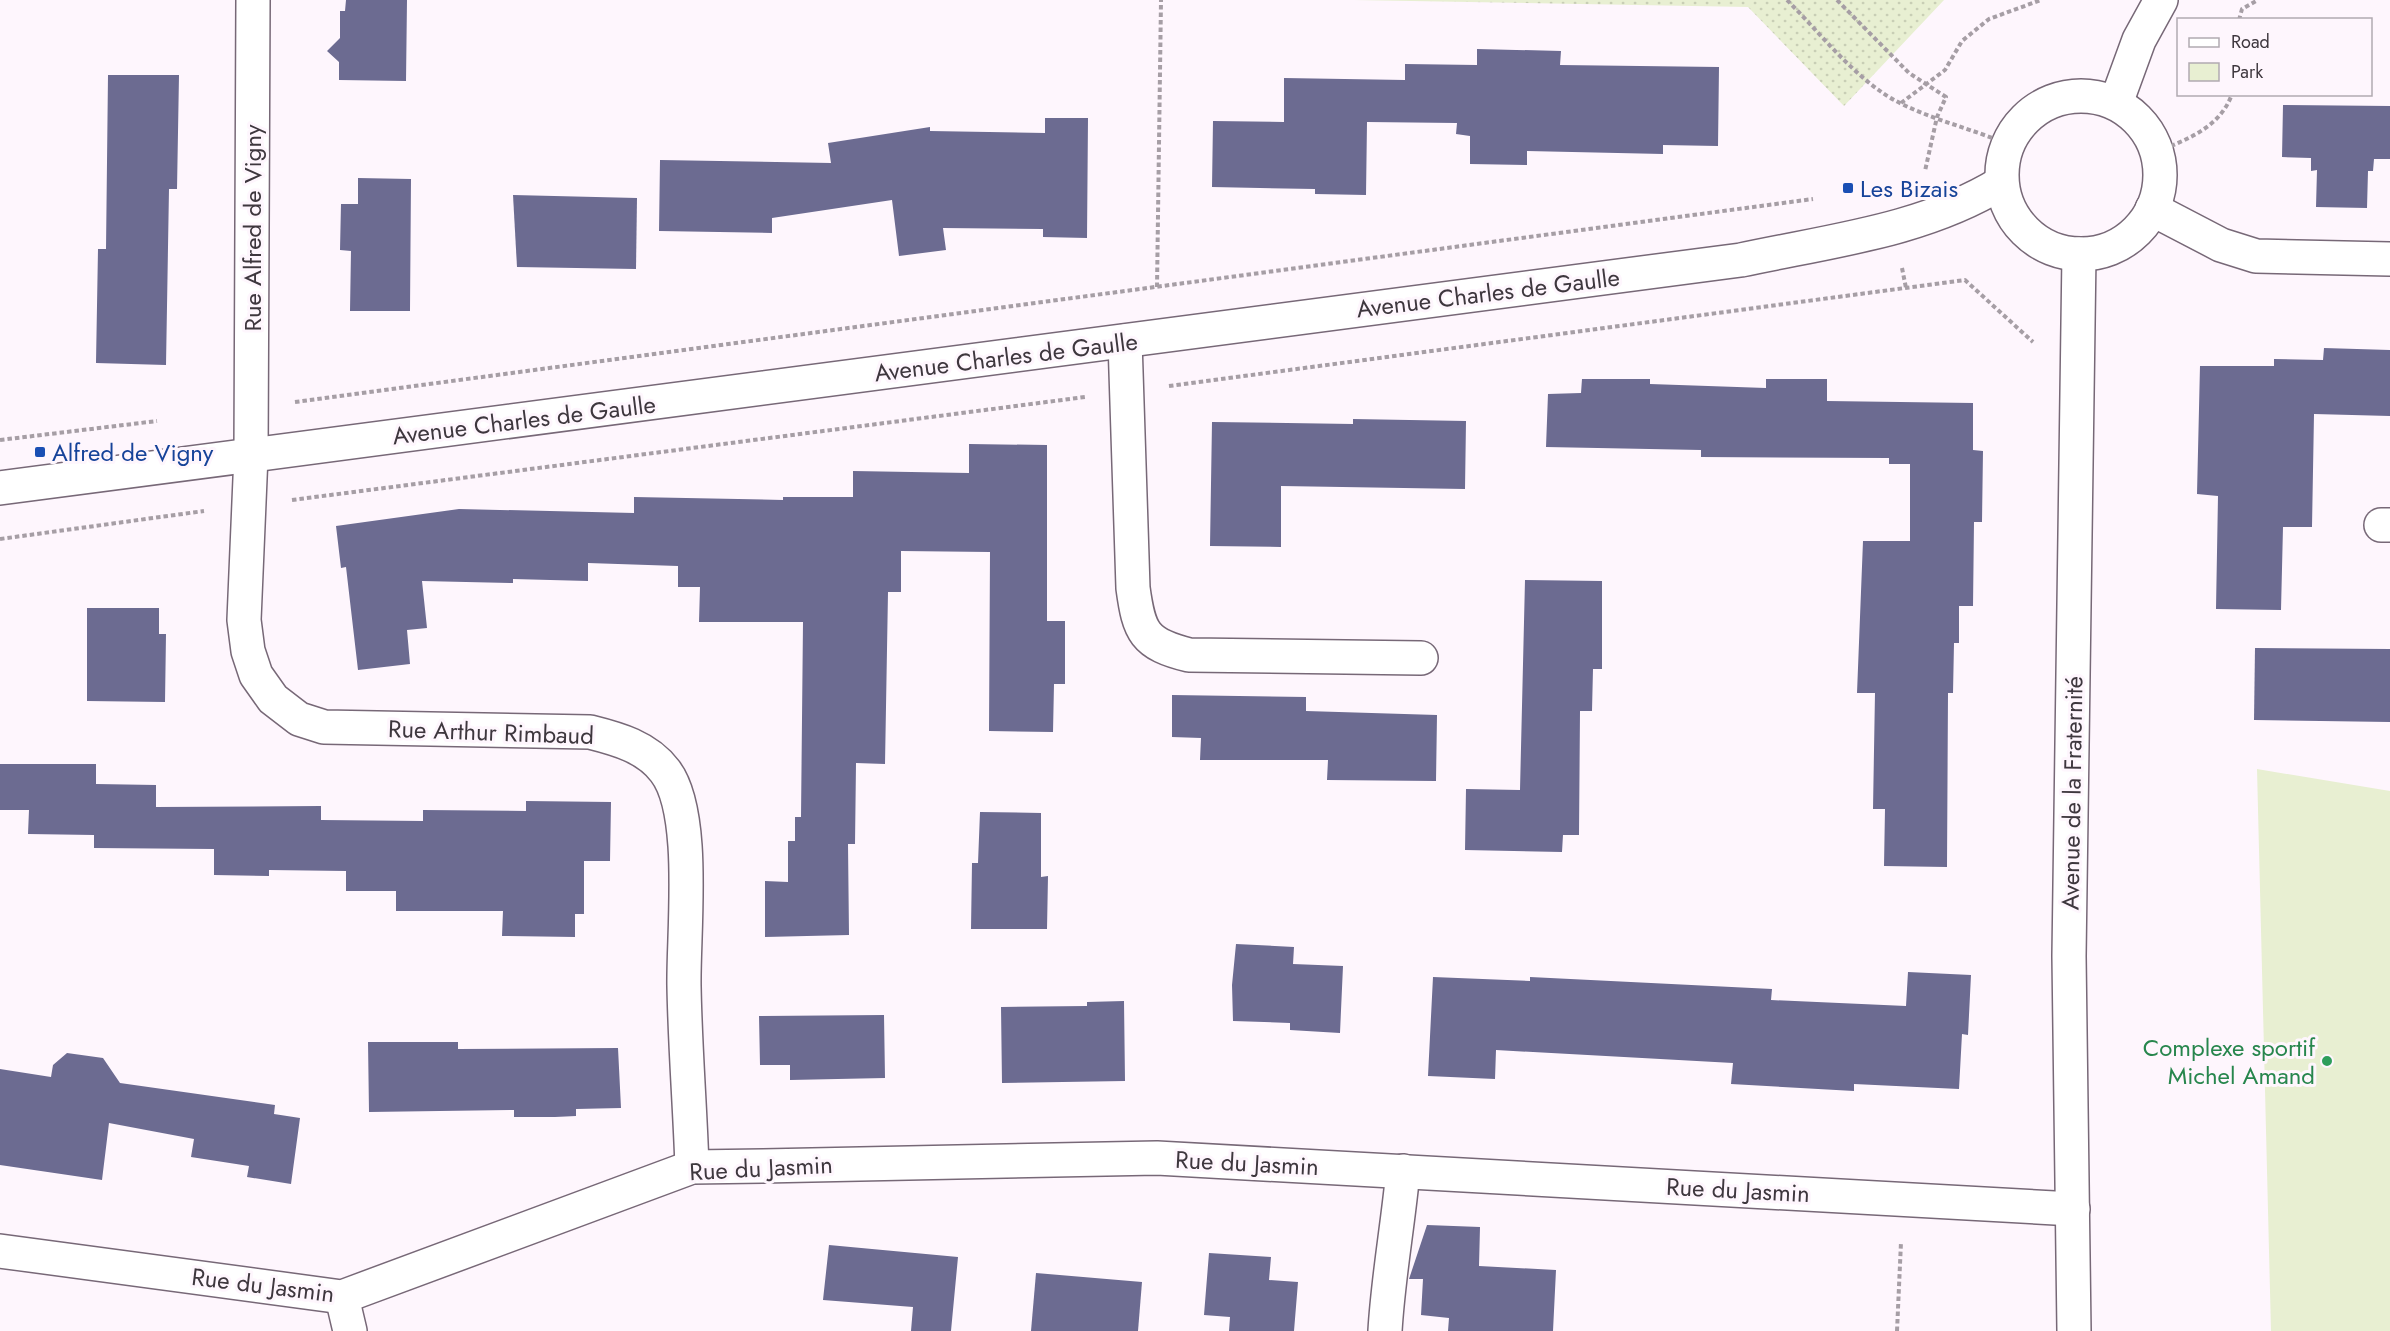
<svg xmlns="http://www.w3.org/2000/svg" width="2390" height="1331" font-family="Jost,sans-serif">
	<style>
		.grass { fill: url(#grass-dots) }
		.green { fill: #e8efd2 }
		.building { fill: #6c6b91 }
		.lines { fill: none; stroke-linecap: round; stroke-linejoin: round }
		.minor-casing { stroke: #776877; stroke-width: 36 }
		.path { stroke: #a69ea5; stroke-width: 4; stroke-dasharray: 4.5 3; stroke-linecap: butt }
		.minor { stroke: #fff; stroke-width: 33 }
		.transit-dot { fill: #1a4fb4; stroke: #fef6fd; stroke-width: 2 }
		.leisure-dot { fill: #2e9e5b; stroke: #fef6fd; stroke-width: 2 }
		.labels { text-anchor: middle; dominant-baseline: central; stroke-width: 6; stroke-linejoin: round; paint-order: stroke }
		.transit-label { font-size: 24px; fill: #164399; stroke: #fef6fd; text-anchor: start }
		.street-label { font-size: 24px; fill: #3e373e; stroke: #fef6fd }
		.leisure-label { font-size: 24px; fill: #27864d; stroke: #fef6fd; text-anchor: end }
	</style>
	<defs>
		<pattern id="grass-dots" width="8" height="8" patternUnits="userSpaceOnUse" patternTransform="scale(1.5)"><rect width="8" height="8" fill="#e8efd2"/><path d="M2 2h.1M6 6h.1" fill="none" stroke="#c8ceb5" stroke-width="1.8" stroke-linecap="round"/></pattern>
	</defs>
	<rect width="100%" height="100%" fill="#fef6fd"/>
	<path class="grass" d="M 1354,0 L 1944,0 L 1844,106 L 1748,7 Z"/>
	<path class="green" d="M 2257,769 L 2390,791 L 2390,1331 L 2271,1331 Z"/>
	<g class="building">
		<path d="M 346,0 L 407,0 L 406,81 L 339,80 L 339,62 L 327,51 L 340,38 L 340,11 L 345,11 Z"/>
		<path d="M 1477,49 L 1561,51 L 1560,65 L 1719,67 L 1718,146 L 1663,145 L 1663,154 L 1527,151 L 1527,165 L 1470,164 L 1470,136 L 1456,134 L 1457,123 L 1367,122 L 1366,195 L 1315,194 L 1315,189 L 1212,187 L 1213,121 L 1284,122 L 1284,78 L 1405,80 L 1405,64 L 1477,65 Z"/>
		<path d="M 108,75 L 179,75 L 177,189 L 169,189 L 166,365 L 96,363 L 98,249 L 106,249 Z"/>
		<path d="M 2283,105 L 2390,106 L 2390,159 L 2374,159 L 2373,171 L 2368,171 L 2367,208 L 2316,207 L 2317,170 L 2311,171 L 2311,158 L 2282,157 Z"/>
		<path d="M 1045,118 L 1088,118 L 1087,238 L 1043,237 L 1043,229 L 943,228 L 946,250 L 899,256 L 892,200 L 772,218 L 772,233 L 659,231 L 660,160 L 831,163 L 828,143 L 930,127 L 930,131 L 1045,133 Z"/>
		<path d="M 358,178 L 411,179 L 410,311 L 350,311 L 351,251 L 340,250 L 341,204 L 358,204 Z"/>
		<path d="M 513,195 L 637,198 L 636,269 L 517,267 Z"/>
		<path d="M 2324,348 L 2390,350 L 2390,416 L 2314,414 L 2312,527 L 2283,527 L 2281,610 L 2216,609 L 2218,496 L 2197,494 L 2200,366 L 2274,366 L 2274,359 L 2323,360 Z"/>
		<path d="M 1582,379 L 1650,379 L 1650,384 L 1766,388 L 1766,379 L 1827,379 L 1827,401 L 1973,403 L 1973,450 L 1983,451 L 1982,522 L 1974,522 L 1973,606 L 1959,606 L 1959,643 L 1954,643 L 1953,693 L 1948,693 L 1947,867 L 1884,866 L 1885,809 L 1873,809 L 1875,693 L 1857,693 L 1863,541 L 1910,541 L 1910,464 L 1889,464 L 1889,458 L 1701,457 L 1701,450 L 1546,447 L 1548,394 L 1581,393 Z"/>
		<path d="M 1353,419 L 1466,421 L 1465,489 L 1281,486 L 1281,547 L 1210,546 L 1212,422 L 1353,424 Z"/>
		<path d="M 969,444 L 1047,445 L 1047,621 L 1065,621 L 1065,684 L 1054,684 L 1053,732 L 989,731 L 990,552 L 901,551 L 901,592 L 888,592 L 885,764 L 856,763 L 855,844 L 848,844 L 849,935 L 765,937 L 765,881 L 788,882 L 788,841 L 795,841 L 795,817 L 801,817 L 803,622 L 699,622 L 700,587 L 678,587 L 678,566 L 588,563 L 588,581 L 513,579 L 513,583 L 422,581 L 427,628 L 407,630 L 410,664 L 358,670 L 346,567 L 341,568 L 336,526 L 459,509 L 634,513 L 634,497 L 783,500 L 783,497 L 853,497 L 853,471 L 969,473 Z"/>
		<path d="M 1525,580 L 1602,581 L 1602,669 L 1593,669 L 1592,711 L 1580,711 L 1579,835 L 1563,835 L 1562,852 L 1465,850 L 1466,789 L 1520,790 Z"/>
		<path d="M 87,608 L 159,608 L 159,634 L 166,634 L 165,702 L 87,701 Z"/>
		<path d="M 2255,648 L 2390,649 L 2390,722 L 2254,720 Z"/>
		<path d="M 1172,695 L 1306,697 L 1306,711 L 1437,715 L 1436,781 L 1327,780 L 1328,760 L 1200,760 L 1201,738 L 1172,737 Z"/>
		<path d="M 0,764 L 96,764 L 96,784 L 156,785 L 156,807 L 321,806 L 321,820 L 423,821 L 423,810 L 526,811 L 526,801 L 611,802 L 610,861 L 584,861 L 584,914 L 575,914 L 575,937 L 502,936 L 503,911 L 396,911 L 396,891 L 346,891 L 346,871 L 269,870 L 269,876 L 214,875 L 214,849 L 94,848 L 94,835 L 28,834 L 29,810 L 0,810 Z"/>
		<path d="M 980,812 L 1041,813 L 1041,877 L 1048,876 L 1047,929 L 971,929 L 972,863 L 978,863 Z"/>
		<path d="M 1236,944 L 1294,947 L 1293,964 L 1343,966 L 1340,1033 L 1290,1030 L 1290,1023 L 1233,1021 L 1232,985 Z"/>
		<path d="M 1908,972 L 1971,975 L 1968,1035 L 1962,1034 L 1959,1089 L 1854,1084 L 1854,1091 L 1731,1084 L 1733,1063 L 1496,1050 L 1495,1079 L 1428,1076 L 1433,977 L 1530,981 L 1530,977 L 1772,989 L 1771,1000 L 1906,1006 Z"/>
		<path d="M 1124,1001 L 1125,1081 L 1002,1083 L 1001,1007 L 1087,1006 L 1087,1002 Z"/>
		<path d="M 884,1015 L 885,1078 L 790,1080 L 790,1065 L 760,1065 L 759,1016 Z"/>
		<path d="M 368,1042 L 458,1042 L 458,1049 L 618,1048 L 621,1108 L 576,1109 L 576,1116 L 555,1117 L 514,1117 L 514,1110 L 369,1112 Z"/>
		<path d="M 67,1053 L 103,1058 L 120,1083 L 275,1105 L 274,1114 L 300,1118 L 291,1184 L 247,1177 L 249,1166 L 191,1157 L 194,1139 L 109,1123 L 102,1180 L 0,1165 L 0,1069 L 51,1077 L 53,1065 Z"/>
		<path d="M 1427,1225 L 1480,1227 L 1479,1266 L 1556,1270 L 1553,1331 L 1448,1331 L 1449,1318 L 1421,1315 L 1423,1279 L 1409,1279 Z"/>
		<path d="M 829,1245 L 958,1257 L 951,1331 L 911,1331 L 913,1307 L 823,1300 Z"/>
		<path d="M 1209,1253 L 1271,1257 L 1269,1280 L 1298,1282 L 1294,1331 L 1229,1331 L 1230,1317 L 1204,1315 Z"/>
		<path d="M 1036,1273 L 1142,1282 L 1138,1331 L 1031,1331 Z"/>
	</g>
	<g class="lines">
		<g class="minor-casing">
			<g id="minor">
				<path d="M 253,0 L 251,455 L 244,620 L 248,651 L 256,675 L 273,699 L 299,719 L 324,727 L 590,732 C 618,739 647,747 665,771 C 697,812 683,933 684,986 C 685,1046 690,1107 692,1167"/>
				<circle cx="2081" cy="175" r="79"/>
				<path d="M 2116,103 L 2139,40 L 2161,0"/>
				<path d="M 2152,209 L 2221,245 L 2256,256 L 2390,259"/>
				<path d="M 1125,341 L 1133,588 C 1139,632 1144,644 1189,655 L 1421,658"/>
				<path d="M 0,488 L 1741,260 C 1829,241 1923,231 2001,183"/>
				<path d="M 2381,525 L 2390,525"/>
				<path d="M 0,1251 L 342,1297 L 692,1167 L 763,1166 L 1157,1158 L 2073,1209"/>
				<path d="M 342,1297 L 350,1331"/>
				<path d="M 1385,1331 C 1388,1278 1398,1225 1403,1171"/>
				<path d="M 2074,1331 L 2069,956 L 2079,254"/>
			</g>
		</g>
		<g class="path">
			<path d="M 1787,0 C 1817,30 1845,66 1880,91 C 1910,113 1959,125 1995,139"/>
			<path d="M 1837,0 L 1909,73 L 1946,97 L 1937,117 L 1925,171"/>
			<path d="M 2239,20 L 2242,9 L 2258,0"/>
			<path d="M 1901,103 L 1945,70 L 1962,41 L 1989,19 L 2041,0"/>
			<path d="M 2157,152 C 2187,139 2220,128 2232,94"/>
			<path d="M 1902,268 L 1906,288"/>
			<path d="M 1157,287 L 1161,0"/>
			<path d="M 1169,386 L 1965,280 L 2033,342"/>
			<path d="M 295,402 L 1813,199"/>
			<path d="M 0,440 L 157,421"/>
			<path d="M 292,500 L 1085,397"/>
			<path d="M 0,539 L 204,511"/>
			<path d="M 1897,1331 L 1901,1242"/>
		</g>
		<use href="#minor" class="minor"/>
	</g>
	<g class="transit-dot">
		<rect x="1842" y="182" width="12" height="12" rx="3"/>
		<rect x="34" y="446" width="12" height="12" rx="3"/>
	</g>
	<circle class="leisure-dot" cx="2327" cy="1061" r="6"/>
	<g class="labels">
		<g class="transit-label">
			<text x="1860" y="188">Les Bizais</text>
			<text x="52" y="452">Alfred de Vigny</text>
		</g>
		<g class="street-label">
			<text transform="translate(252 228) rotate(-90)">Rue Alfred de Vigny</text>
			<text transform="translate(1488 293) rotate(-7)">Avenue Charles de Gaulle</text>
			<text transform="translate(1006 357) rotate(-7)">Avenue Charles de Gaulle</text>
			<text transform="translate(524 420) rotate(-7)">Avenue Charles de Gaulle</text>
			<text transform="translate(491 732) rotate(2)">Rue Arthur Rimbaud</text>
			<text transform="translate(2072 793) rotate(-89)">Avenue de la Fraternité</text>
			<text transform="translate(1247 1163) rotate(3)">Rue du Jasmin</text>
			<text transform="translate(761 1168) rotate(-3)">Rue du Jasmin</text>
			<text transform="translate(1738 1190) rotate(3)">Rue du Jasmin</text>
			<text transform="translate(263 1285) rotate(7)">Rue du Jasmin</text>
		</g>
		<g class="leisure-label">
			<text x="2315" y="1047">Complexe sportif<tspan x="2315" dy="28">Michel Amand</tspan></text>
		</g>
	</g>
	<rect x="2177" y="18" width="195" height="78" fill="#fef6fd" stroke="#b1aab1" stroke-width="1.5"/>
	<rect x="2189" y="38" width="30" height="9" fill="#ffffff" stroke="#b1aab1" stroke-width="1.5"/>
	<text x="2231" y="48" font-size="18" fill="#3e373e">Road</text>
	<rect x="2189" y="63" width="30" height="18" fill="#e8efd2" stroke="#b1aab1" stroke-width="1.5"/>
	<text x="2231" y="78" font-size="18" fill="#3e373e">Park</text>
</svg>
